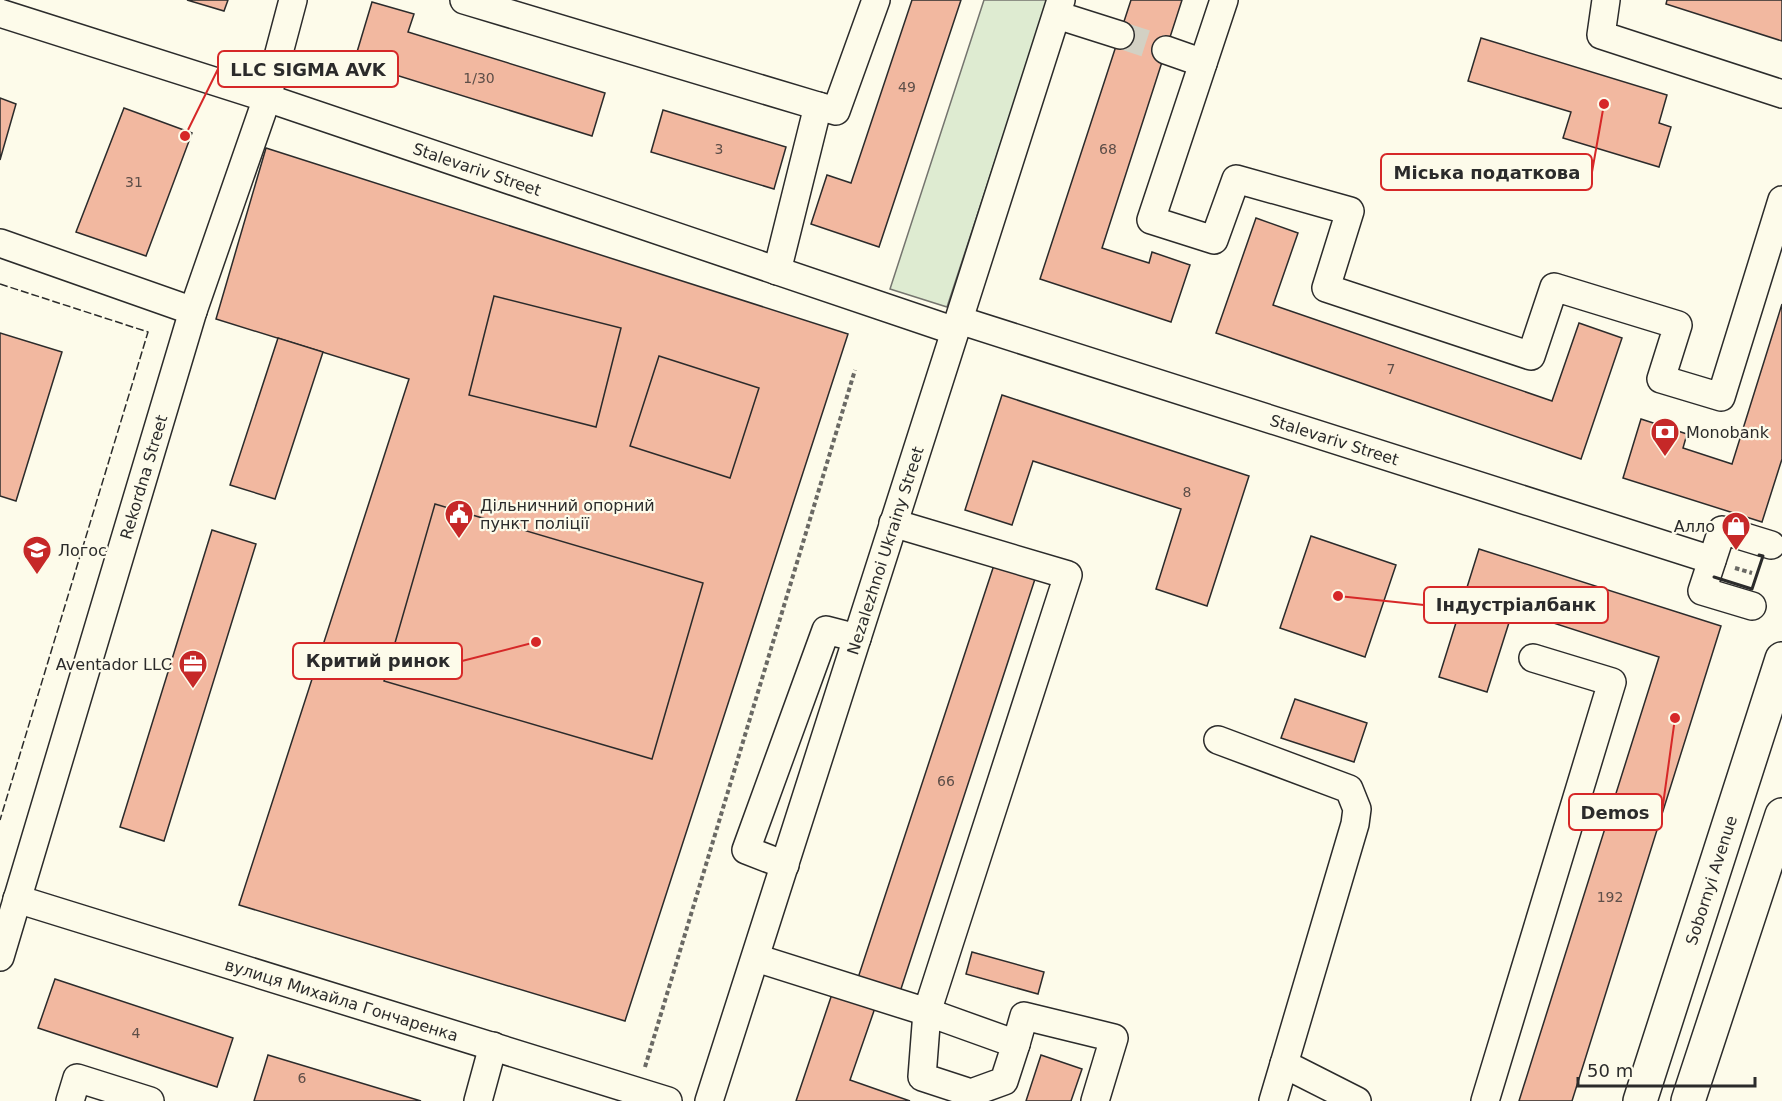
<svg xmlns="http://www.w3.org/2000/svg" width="1782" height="1101" font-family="'DejaVu Sans',sans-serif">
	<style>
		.green { fill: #deebd1; stroke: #74746e; stroke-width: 1.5 }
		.building { fill: #f2b8a0; stroke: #2b2b2b; stroke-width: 1.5 }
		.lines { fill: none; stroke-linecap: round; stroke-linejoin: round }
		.minor-tunnel { stroke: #d3d1c4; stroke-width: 27; stroke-dasharray: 27 14; stroke-linecap: butt }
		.minor-casing { stroke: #2b2b2b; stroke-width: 30 }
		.major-casing { stroke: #2b2b2b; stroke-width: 36 }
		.path { stroke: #6a6964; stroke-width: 4; stroke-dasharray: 4.5 3; stroke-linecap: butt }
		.minor { stroke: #fdfbea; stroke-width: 27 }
		.major { stroke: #fdfbea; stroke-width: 33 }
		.fence { stroke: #2b2b2b; stroke-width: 1.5; stroke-dasharray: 8 3; stroke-linecap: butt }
		.wall { stroke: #2b2b2b; stroke-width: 3 }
		.labels { text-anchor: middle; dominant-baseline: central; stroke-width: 4.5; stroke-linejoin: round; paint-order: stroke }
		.number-label { font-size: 14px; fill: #5d4e48 }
		.street-label { font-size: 16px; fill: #2b2b2b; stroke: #fdfbea }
		.poi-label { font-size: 16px; fill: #2b2b2b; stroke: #fdfbea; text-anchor: start }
		.leader { fill: none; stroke: #d62828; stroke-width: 2 }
		.callout-dot { fill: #d62828; stroke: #fdfbea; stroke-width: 2 }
		.callout { fill: #fdfbea; stroke: #d62828; stroke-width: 2 }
		.callout-label { font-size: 18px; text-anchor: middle; font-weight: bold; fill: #2b2b2b }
	</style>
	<rect width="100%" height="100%" fill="#fdfbea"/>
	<path class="green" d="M 984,0 L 1048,0 L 947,307 L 890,289 Z"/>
	<g class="building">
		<path d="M 187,0 L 228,0 L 224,11 Z"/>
		<path d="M 912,0 L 961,0 L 879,247 L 811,224 L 827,175 L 851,183 Z"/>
		<path d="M 1131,0 L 1182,0 L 1102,248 L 1149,263 L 1152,252 L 1190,265 L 1171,322 L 1040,279 Z"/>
		<path d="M 1667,0 L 1782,0 L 1782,41 L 1666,4 Z"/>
		<path d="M 372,2 L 414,14 L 408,32 L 605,93 L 592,136 L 354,62 Z"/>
		<path d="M 1481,38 L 1667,95 L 1659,123 L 1671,127 L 1659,167 L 1563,138 L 1571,112 L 1468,81 Z"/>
		<path d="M 0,98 L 16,104 L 0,160 Z"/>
		<path d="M 124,108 L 192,133 L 146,256 L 76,232 Z"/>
		<path d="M 663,110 L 786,147 L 774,189 L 651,152 Z"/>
		<path d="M 266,148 L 848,334 L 625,1021 L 239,905 L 409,379 L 216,319 Z"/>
		<path d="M 1256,218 L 1298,233 L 1273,305 L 1552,401 L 1579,323 L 1622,338 L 1581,459 L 1216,333 Z"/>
		<path d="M 494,296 L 621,328 L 596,427 L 469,395 Z"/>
		<path d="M 1782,304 L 1782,459 L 1762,522 L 1623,478 L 1641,419 L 1687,434 L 1683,448 L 1732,464 Z"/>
		<path d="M 0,333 L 62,352 L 16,501 L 0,496 Z"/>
		<path d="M 278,338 L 323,352 L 275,499 L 230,485 Z"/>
		<path d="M 659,356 L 759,388 L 730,478 L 630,446 Z"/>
		<path d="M 1002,395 L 1249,476 L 1207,606 L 1156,589 L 1181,509 L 1033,461 L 1012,525 L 965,510 Z"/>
		<path d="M 435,504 L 703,583 L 652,759 L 384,681 Z"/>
		<path d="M 212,530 L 256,544 L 164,841 L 120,827 Z"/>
		<path d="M 1311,536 L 1396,565 L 1365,657 L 1280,628 Z"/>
		<path d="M 1479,549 L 1721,626 L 1572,1101 L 1519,1101 L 1659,657 L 1513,610 L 1487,692 L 1439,677 Z"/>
		<path d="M 994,565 L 1035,579 L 898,998 L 856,984 Z"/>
		<path d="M 1295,699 L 1367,723 L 1354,762 L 1281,738 Z"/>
		<path d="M 972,952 L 1044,972 L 1038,994 L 966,974 Z"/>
		<path d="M 55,979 L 233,1038 L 217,1087 L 38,1028 Z"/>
		<path d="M 833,991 L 876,1005 L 850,1080 L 910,1101 L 796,1101 Z"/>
		<path d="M 268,1055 L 421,1101 L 254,1101 Z"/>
		<path d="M 1041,1055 L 1082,1069 L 1071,1101 L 1026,1101 Z"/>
	</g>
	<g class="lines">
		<path class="minor-tunnel" d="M 1120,35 L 1166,50"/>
		<g class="minor-casing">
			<g id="minor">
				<path d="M 464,0 L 818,106"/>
				<path d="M 1224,0 L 1151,220 L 1214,240 L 1236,179 L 1350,211 L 1326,288 L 1531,356 L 1554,287 L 1678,325 L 1661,379 L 1721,397 L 1782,200"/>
				<path d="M 1606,0 L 1601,35 L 1782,94"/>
				<path id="s1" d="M 0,13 L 267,98 L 955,331"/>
				<path d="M 1057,15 L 1120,35"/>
				<path d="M 1166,50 L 1203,63"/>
				<path d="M 0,243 L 193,311"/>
				<path d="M 777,271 L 818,106 L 836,111 L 876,0"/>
				<path id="s2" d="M 959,320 L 1712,560"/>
				<path d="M 1752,606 L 1702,591 L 1722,530 L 1771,545"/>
				<path d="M 1218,740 L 1349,789 L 1357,809 L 1355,824 L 1284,1064"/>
				<path d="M 785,865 L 746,850 L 826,630 L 857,638"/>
				<path id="s3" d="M 17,899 L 668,1101"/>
				<path id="s4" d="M 0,957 L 193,311 L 267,98 L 293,0"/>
				<path d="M 756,958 L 927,1012 L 1068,575 L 893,523"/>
				<path d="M 927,1012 L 1016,1044 L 1004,1081 L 971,1093 L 922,1077 Z"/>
				<path d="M 1016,1044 L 1024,1016 L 1114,1038 L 1095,1101"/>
				<path d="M 70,1101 L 77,1078 L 150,1101"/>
				<path d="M 478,1101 L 493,1046"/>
				<path id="s5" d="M 709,1101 L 1061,0"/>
				<path d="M 1273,1101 L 1284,1064 L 1357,1101"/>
				<path d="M 1485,1101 L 1612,682 L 1533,658"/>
			</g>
		</g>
		<g class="major-casing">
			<g id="major">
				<path id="s6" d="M 1640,1101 L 1782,659"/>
				<path d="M 1688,1101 L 1782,815"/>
			</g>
		</g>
		<g class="path">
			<path d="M 1735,568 L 1752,573"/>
			<path d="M 645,1067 L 855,370"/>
		</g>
		<use href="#minor" class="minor"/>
		<use href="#major" class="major"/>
		<path class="fence" d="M 0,284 L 148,332 L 0,820"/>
		<path class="wall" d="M 1714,577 L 1752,589 L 1763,556 L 1759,555"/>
	</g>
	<defs>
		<g id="bank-pin" transform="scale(1.5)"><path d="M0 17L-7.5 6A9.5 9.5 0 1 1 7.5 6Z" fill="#c62828" stroke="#fdfbea"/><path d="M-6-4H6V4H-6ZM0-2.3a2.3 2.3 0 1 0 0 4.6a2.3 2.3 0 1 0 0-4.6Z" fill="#fff"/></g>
		<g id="civic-pin" transform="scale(1.5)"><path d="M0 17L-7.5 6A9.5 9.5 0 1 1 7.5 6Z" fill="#c62828" stroke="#fdfbea"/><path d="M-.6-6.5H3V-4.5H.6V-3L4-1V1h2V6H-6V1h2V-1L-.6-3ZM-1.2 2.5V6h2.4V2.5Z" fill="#fff"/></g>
		<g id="shop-pin" transform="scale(1.5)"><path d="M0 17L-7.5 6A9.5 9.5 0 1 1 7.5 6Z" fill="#c62828" stroke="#fdfbea"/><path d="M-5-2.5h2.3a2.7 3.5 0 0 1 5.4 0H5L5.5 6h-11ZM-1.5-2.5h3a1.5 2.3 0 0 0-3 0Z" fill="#fff"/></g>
		<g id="school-pin" transform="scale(1.5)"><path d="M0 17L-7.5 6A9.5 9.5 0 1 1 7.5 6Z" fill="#c62828" stroke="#fdfbea"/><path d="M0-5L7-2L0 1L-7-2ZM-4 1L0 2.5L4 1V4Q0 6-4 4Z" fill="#fff"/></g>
		<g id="office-pin" transform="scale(1.5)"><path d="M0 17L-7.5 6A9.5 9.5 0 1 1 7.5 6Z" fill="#c62828" stroke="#fdfbea"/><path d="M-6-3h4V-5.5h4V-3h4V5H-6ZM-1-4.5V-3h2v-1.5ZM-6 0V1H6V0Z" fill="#fff"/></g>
	</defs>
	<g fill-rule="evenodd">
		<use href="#bank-pin" x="1665" y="432"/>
		<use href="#civic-pin" x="459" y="514"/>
		<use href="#shop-pin" x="1736" y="526"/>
		<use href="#school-pin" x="37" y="550"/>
		<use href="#office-pin" x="193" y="664"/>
	</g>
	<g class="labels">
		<g class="number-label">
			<text x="479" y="78">1/30</text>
			<text x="907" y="87">49</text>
			<text x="719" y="149">3</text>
			<text x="1108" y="149">68</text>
			<text x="134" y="182">31</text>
			<text x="1391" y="369">7</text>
			<text x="1187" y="492">8</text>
			<text x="946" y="781">66</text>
			<text x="1610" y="897">192</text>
			<text x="136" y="1033">4</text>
			<text x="302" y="1078">6</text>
		</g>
		<g class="street-label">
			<text stroke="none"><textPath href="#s1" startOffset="502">Stalevariv Street</textPath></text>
			<text stroke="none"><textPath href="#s2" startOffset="394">Stalevariv Street</textPath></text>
			<text stroke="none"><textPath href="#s4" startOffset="501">Rekordna Street</textPath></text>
			<text stroke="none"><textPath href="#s5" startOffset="578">Nezalezhnoi Ukrainy Street</textPath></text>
			<text stroke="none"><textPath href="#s6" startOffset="232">Sobornyi Avenue</textPath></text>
			<text stroke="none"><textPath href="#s3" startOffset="340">вулиця Михайла Гончаренка</textPath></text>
		</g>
		<g class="poi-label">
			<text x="1686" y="432">Monobank</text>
			<text x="480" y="505">Дільничний опорний<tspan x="480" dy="18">пункт поліції</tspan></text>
			<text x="1715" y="526" text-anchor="end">Алло</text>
			<text x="58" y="550">Логос</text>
			<text x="172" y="664" text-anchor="end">Aventador LLC</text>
		</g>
	</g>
	<path class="leader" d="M185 136L218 69M1604 104L1592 172M1338 596L1424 605M536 642L462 661M1675 718L1662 812"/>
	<g class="callout-dot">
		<circle cx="185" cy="136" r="6"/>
		<circle cx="1604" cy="104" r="6"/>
		<circle cx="1338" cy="596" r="6"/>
		<circle cx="536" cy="642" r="6"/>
		<circle cx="1675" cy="718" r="6"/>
	</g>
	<g class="callout">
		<rect x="218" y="51" width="180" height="36" rx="6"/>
		<rect x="1381" y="154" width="211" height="36" rx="6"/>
		<rect x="1424" y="587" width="184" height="36" rx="6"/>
		<rect x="293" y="643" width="169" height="36" rx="6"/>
		<rect x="1569" y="794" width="93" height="36" rx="6"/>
	</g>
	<g class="callout-label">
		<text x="308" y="76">LLC SIGMA AVK</text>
		<text x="1487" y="179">Міська податкова</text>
		<text x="1516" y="611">Індустріалбанк</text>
		<text x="378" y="667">Критий ринок</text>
		<text x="1615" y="819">Demos</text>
	</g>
	<path d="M1578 1077v9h177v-9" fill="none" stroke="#2b2b2b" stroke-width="3"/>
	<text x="1587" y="1077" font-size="18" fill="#2b2b2b" stroke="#fdfbea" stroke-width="4.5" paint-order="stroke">50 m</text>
</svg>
